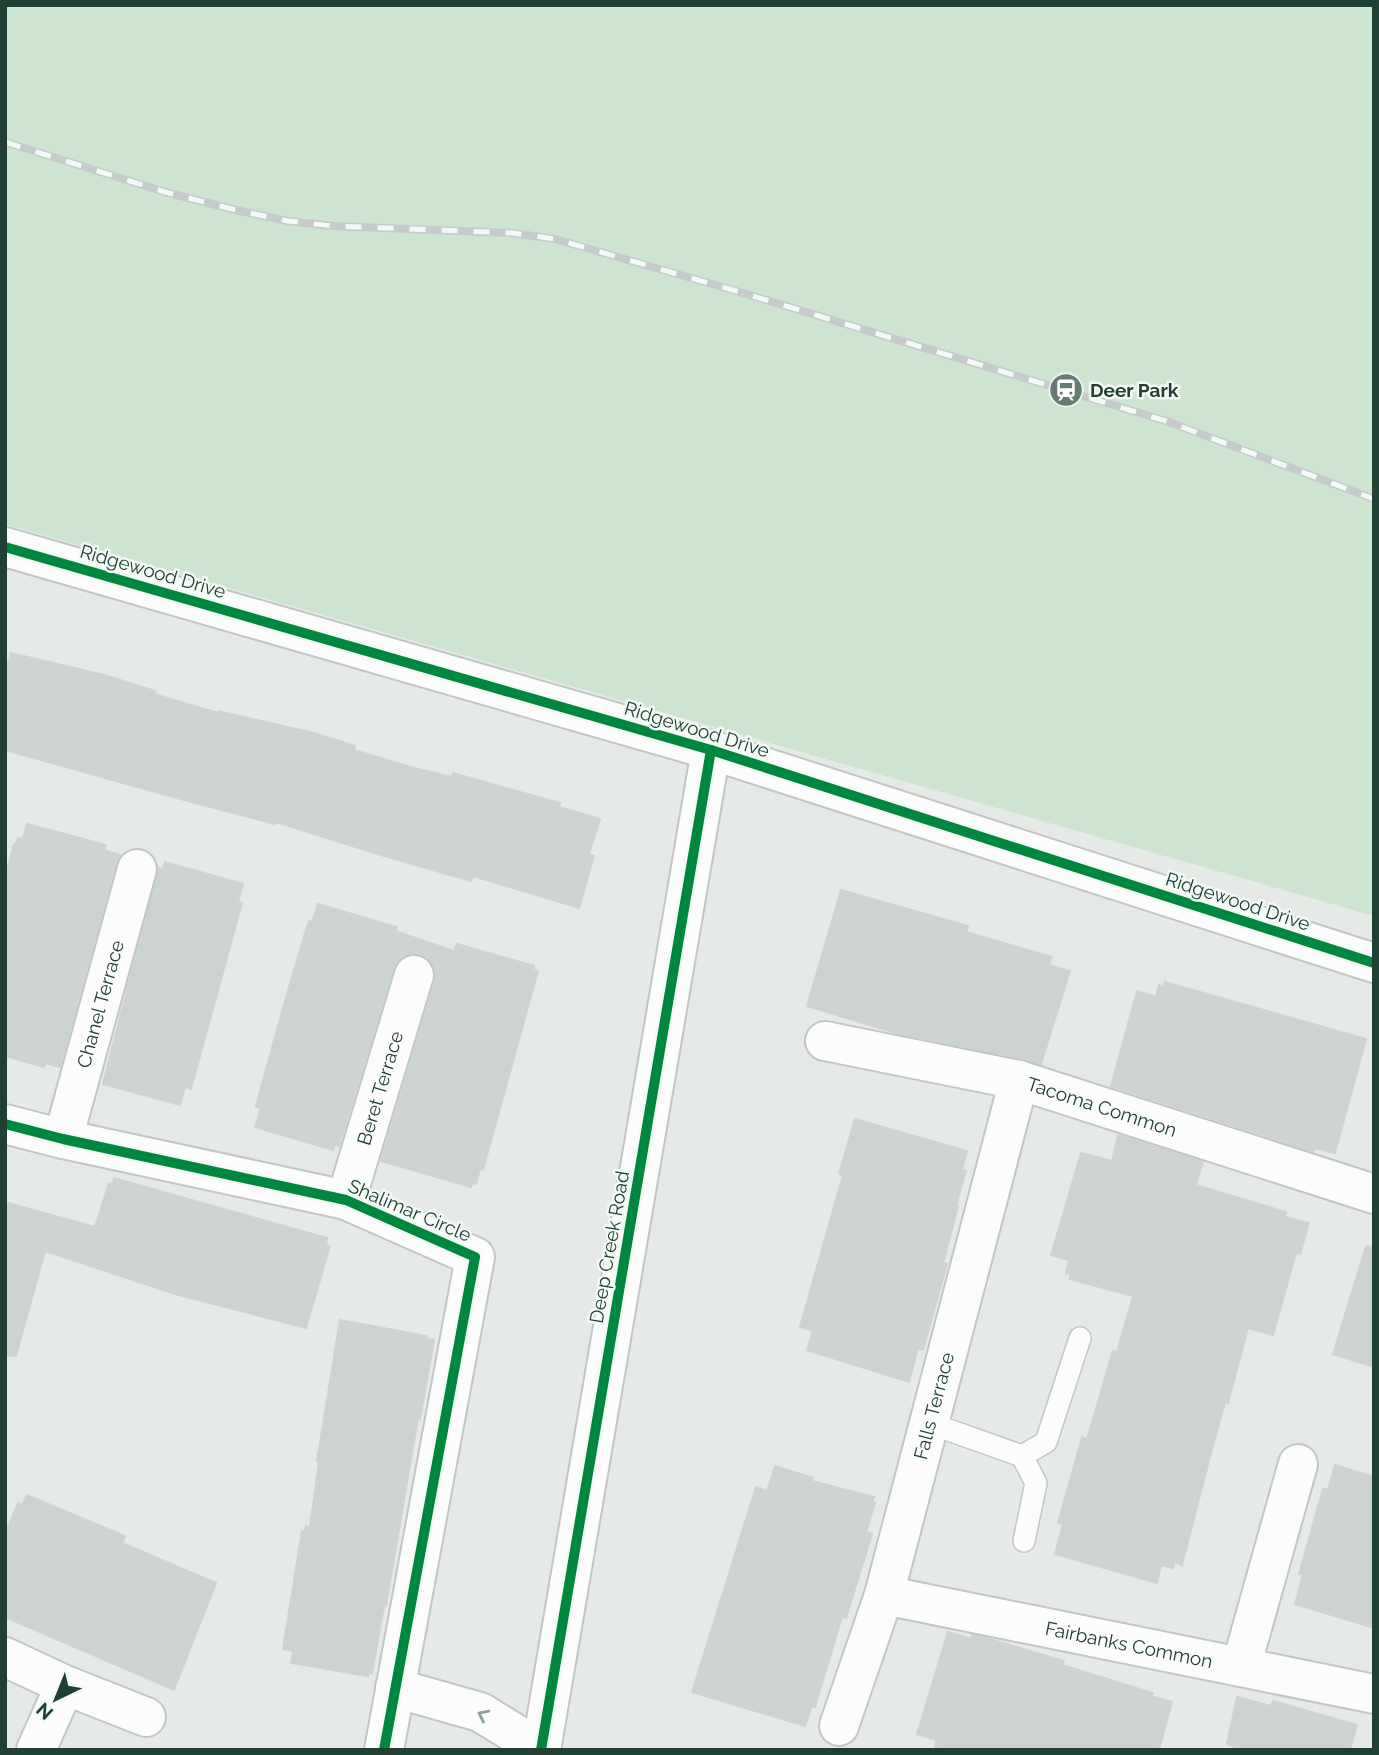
<svg xmlns="http://www.w3.org/2000/svg" width="1379" height="1755" font-family="Raleway,sans-serif">
	<style>
		.green { fill: #cde4d1 }
		.building { fill: #cdd3d0; stroke: #ced4d0; stroke-width: 2 }
		.lines { fill: none; stroke-linecap: round; stroke-linejoin: round }
		.service-casing { stroke: #c2c7c4; stroke-width: 24 }
		.minor-casing { stroke: #c2c7c4; stroke-width: 42 }
		.tertiary-casing { stroke: #c2c7c4; stroke-width: 42 }
		.service { stroke: #fbfcfb; stroke-width: 21 }
		.minor { stroke: #fbfcfb; stroke-width: 38 }
		.tertiary { stroke: #fbfcfb; stroke-width: 38 }
		.rail-casing { stroke: #c6cbc9; stroke-width: 8 }
		.rail { stroke: #f3f9f5; stroke-width: 5; stroke-dasharray: 16; stroke-linecap: butt }
		.cycleway-casing { stroke: #f3f9f5; stroke-width: 15 }
		.cycleway { stroke: #00873e; stroke-width: 10 }
		.oneway { stroke: #8e9e98 }
		.labels { text-anchor: middle; dominant-baseline: central; stroke-width: 5; stroke-linejoin: round; paint-order: stroke }
		.poi-label { font-size: 19px; font-weight: bold; fill: #204034; stroke: #f3f9f5; text-anchor: start }
		.street-label { font-size: 19px; fill: #204034; stroke: #f3f9f5 }
	</style>
	<rect width="100%" height="100%" fill="#e5eae7"/>
	<path class="green" d="M 5,5 L 1374,5 L 1374,916 L 5,524 Z"/>
	<g class="building">
		<path d="M 11,653 L 104,675 L 155,691 L 154,694 L 218,713 L 218,711 L 314,733 L 355,746 L 354,750 L 414,768 L 452,777 L 453,773 L 560,803 L 559,807 L 600,819 L 589,854 L 594,856 L 579,908 L 473,876 L 471,881 L 384,856 L 276,822 L 275,824 L 191,802 L 5,750 L 5,675 Z"/>
		<path d="M 27,824 L 106,845 L 104,850 L 120,855 L 116,863 L 60,1067 L 45,1063 L 44,1067 L 5,1056 L 5,877 L 14,844 L 16,844 L 18,838 L 23,839 Z"/>
		<path d="M 165,862 L 243,884 L 238,902 L 242,903 L 191,1089 L 185,1087 L 180,1105 L 103,1084 L 158,868 L 163,870 Z"/>
		<path d="M 841,890 L 968,926 L 966,932 L 1052,957 L 1049,965 L 1070,971 L 1041,1064 L 893,1032 L 807,1006 Z"/>
		<path d="M 318,904 L 397,927 L 395,931 L 454,951 L 457,944 L 534,966 L 533,969 L 538,971 L 483,1170 L 480,1169 L 476,1184 L 472,1183 L 471,1187 L 381,1161 L 435,981 L 435,971 L 430,961 L 420,954 L 410,954 L 400,959 L 393,969 L 339,1146 L 335,1145 L 333,1150 L 255,1127 L 261,1108 L 256,1107 L 257,1102 L 283,1008 L 304,936 L 309,921 L 312,922 Z"/>
		<path d="M 1165,982 L 1366,1039 L 1335,1153 L 1314,1148 L 1314,1151 L 1309,1150 L 1111,1086 L 1137,991 L 1156,997 L 1159,985 L 1163,987 Z"/>
		<path d="M 855,1119 L 967,1151 L 962,1170 L 966,1171 L 956,1206 L 958,1206 L 943,1263 L 947,1264 L 923,1350 L 918,1348 L 909,1382 L 807,1350 L 813,1331 L 800,1327 L 843,1175 L 839,1174 Z"/>
		<path d="M 1118,1135 L 1203,1162 L 1196,1185 L 1286,1212 L 1285,1217 L 1309,1223 L 1300,1254 L 1296,1253 L 1273,1335 L 1248,1328 L 1228,1403 L 1225,1403 L 1212,1449 L 1182,1565 L 1175,1562 L 1173,1568 L 1161,1565 L 1157,1583 L 1055,1554 L 1063,1524 L 1058,1523 L 1082,1437 L 1087,1439 L 1113,1351 L 1117,1352 L 1133,1296 L 1070,1279 L 1071,1274 L 1066,1273 L 1069,1260 L 1051,1255 L 1081,1153 L 1112,1161 Z"/>
		<path d="M 114,1178 L 327,1238 L 326,1245 L 330,1246 L 306,1328 L 175,1294 L 45,1251 L 16,1356 L 5,1355 L 5,1202 L 95,1227 L 109,1183 L 112,1185 Z"/>
		<path d="M 1366,1246 L 1374,1247 L 1374,1367 L 1333,1354 Z"/>
		<path d="M 340,1320 L 427,1336 L 427,1339 L 434,1340 L 420,1419 L 418,1418 L 386,1606 L 384,1606 L 372,1673 L 369,1672 L 368,1676 L 291,1663 L 293,1651 L 283,1649 L 302,1531 L 305,1531 L 306,1526 L 310,1527 L 319,1462 L 317,1461 Z"/>
		<path d="M 1335,1465 L 1374,1477 L 1374,1628 L 1295,1604 L 1303,1575 L 1299,1574 L 1323,1489 L 1328,1489 Z"/>
		<path d="M 775,1466 L 813,1478 L 812,1481 L 874,1497 L 872,1503 L 875,1503 L 866,1532 L 872,1534 L 846,1618 L 842,1617 L 815,1707 L 812,1706 L 805,1726 L 692,1692 L 756,1487 L 767,1491 Z"/>
		<path d="M 27,1495 L 125,1536 L 122,1543 L 216,1583 L 174,1690 L 5,1617 L 5,1534 L 18,1503 L 22,1505 Z"/>
		<path d="M 948,1632 L 971,1639 L 972,1635 L 983,1637 L 1064,1661 L 1062,1665 L 1153,1693 L 1151,1696 L 1172,1702 L 1159,1750 L 934,1750 L 937,1740 L 917,1734 Z"/>
		<path d="M 1237,1697 L 1271,1706 L 1273,1701 L 1357,1725 L 1350,1750 L 1241,1750 L 1227,1744 Z"/>
	</g>
	<g class="lines">
		<g class="service-casing">
			<g id="service">
				<path d="M 929,1423 L 1022,1456 L 1036,1483 L 1024,1541"/>
				<path d="M 1022,1456 L 1046,1442 L 1080,1338"/>
			</g>
		</g>
		<g class="minor-casing">
			<g id="minor">
				<path d="M 5,547 L 711,750 L 1374,963"/>
				<path id="s1" d="M 825,1041 L 1019,1080 L 1374,1194"/>
				<path d="M 5,1124 L 63,1139 L 346,1200 L 475,1257 L 384,1750"/>
				<path id="s2" d="M 63,1139 L 137,869"/>
				<path id="s3" d="M 346,1200 L 414,975"/>
				<path id="s4" d="M 884,1595 L 1374,1694"/>
				<path d="M 5,1657 L 65,1685 L 146,1717"/>
				<path d="M 1241,1667 L 1298,1464"/>
				<path d="M 395,1688 L 480,1712 L 542,1750"/>
				<path id="s5" d="M 839,1726 L 884,1595 L 1019,1080"/>
				<path d="M 36,1750 L 65,1685"/>
			</g>
		</g>
		<g class="tertiary-casing">
			<path id="tertiary" d="M 541,1750 L 711,750"/>
		</g>
		<use href="#service" class="service"/>
		<use href="#minor" class="minor"/>
		<use href="#tertiary" class="tertiary"/>
		<g class="rail-casing">
			<path id="rail" d="M 5,142 L 165,192 L 240,211 L 288,221 L 333,226 L 512,233 L 555,239 L 733,290 L 1166,421 L 1374,499"/>
		</g>
		<use href="#rail" class="rail"/>
		<g class="cycleway-casing">
			<g id="cycleway">
				<path d="M 5,547 L 711,750 L 1374,963"/>
				<path d="M 5,1124 L 63,1139 L 346,1200 L 475,1257 L 384,1750"/>
				<path d="M 541,1750 L 711,750"/>
			</g>
		</g>
		<use href="#cycleway" class="cycleway"/>
	</g>
	<defs><path id="oneway-chevron" d="M-2-3.5L2.5 0L-2 3.5" fill="none" stroke-width="1.6" stroke-linecap="round" stroke-linejoin="round" transform="scale(1.75)"/></defs>
	<use class="oneway" href="#oneway-chevron" transform="translate(483 1715) rotate(-154)"/>
	<defs>
		<g id="station-disc" transform="scale(1.75)"><circle r="9.5" fill="#657c73" stroke="#f3f9f5"/><path d="M-3-6H3Q5-6 5-4V2Q5 4 3 4L4.5 6H3L1.5 4h-3L-3 6H-4.5L-3 4Q-5 4-5 2V-4Q-5-6-3-6ZM-3.5-4v3h7v-3ZM-3.5 1v1.5H-2V1ZM2 1v1.5H3.5V1Z" fill="#fff"/></g>
	</defs>
	<g fill-rule="evenodd">
		<use href="#station-disc" x="1066" y="390"/>
	</g>
	<g class="labels">
		<g class="poi-label">
			<text x="1090" y="390">Deer Park</text>
		</g>
		<g class="street-label">
			<text transform="translate(153 571) rotate(16)">Ridgewood Drive</text>
			<text transform="translate(697 729) rotate(17)">Ridgewood Drive</text>
			<text transform="translate(1238 901) rotate(18)">Ridgewood Drive</text>
			<text stroke="none"><textPath href="#s2" startOffset="140">Chanel Terrace</textPath></text>
			<text stroke="none"><textPath href="#s3" startOffset="117">Beret Terrace</textPath></text>
			<text stroke="none"><textPath href="#s1" startOffset="285">Tacoma Common</textPath></text>
			<text transform="translate(410 1210) rotate(23)">Shalimar Circle</text>
			<text transform="translate(609 1247) rotate(-80)">Deep Creek Road</text>
			<text stroke="none"><textPath href="#s5" startOffset="334">Falls Terrace</textPath></text>
			<text stroke="none"><textPath href="#s4" startOffset="250">Fairbanks Common</textPath></text>
		</g>
	</g>
	<rect width="1379" height="1755" fill="none" stroke="#204034" stroke-width="14"/>
	<g transform="translate(56 1699) rotate(223)" stroke="#f3f9f5" stroke-width="5" paint-order="stroke">
	<path d="M0-5L12 26L0 18L-12 26Z" fill="#204034"/>
	<text y="-10" font-size="19" font-weight="bold" text-anchor="middle" fill="#204034">N</text>
	</g>
</svg>
